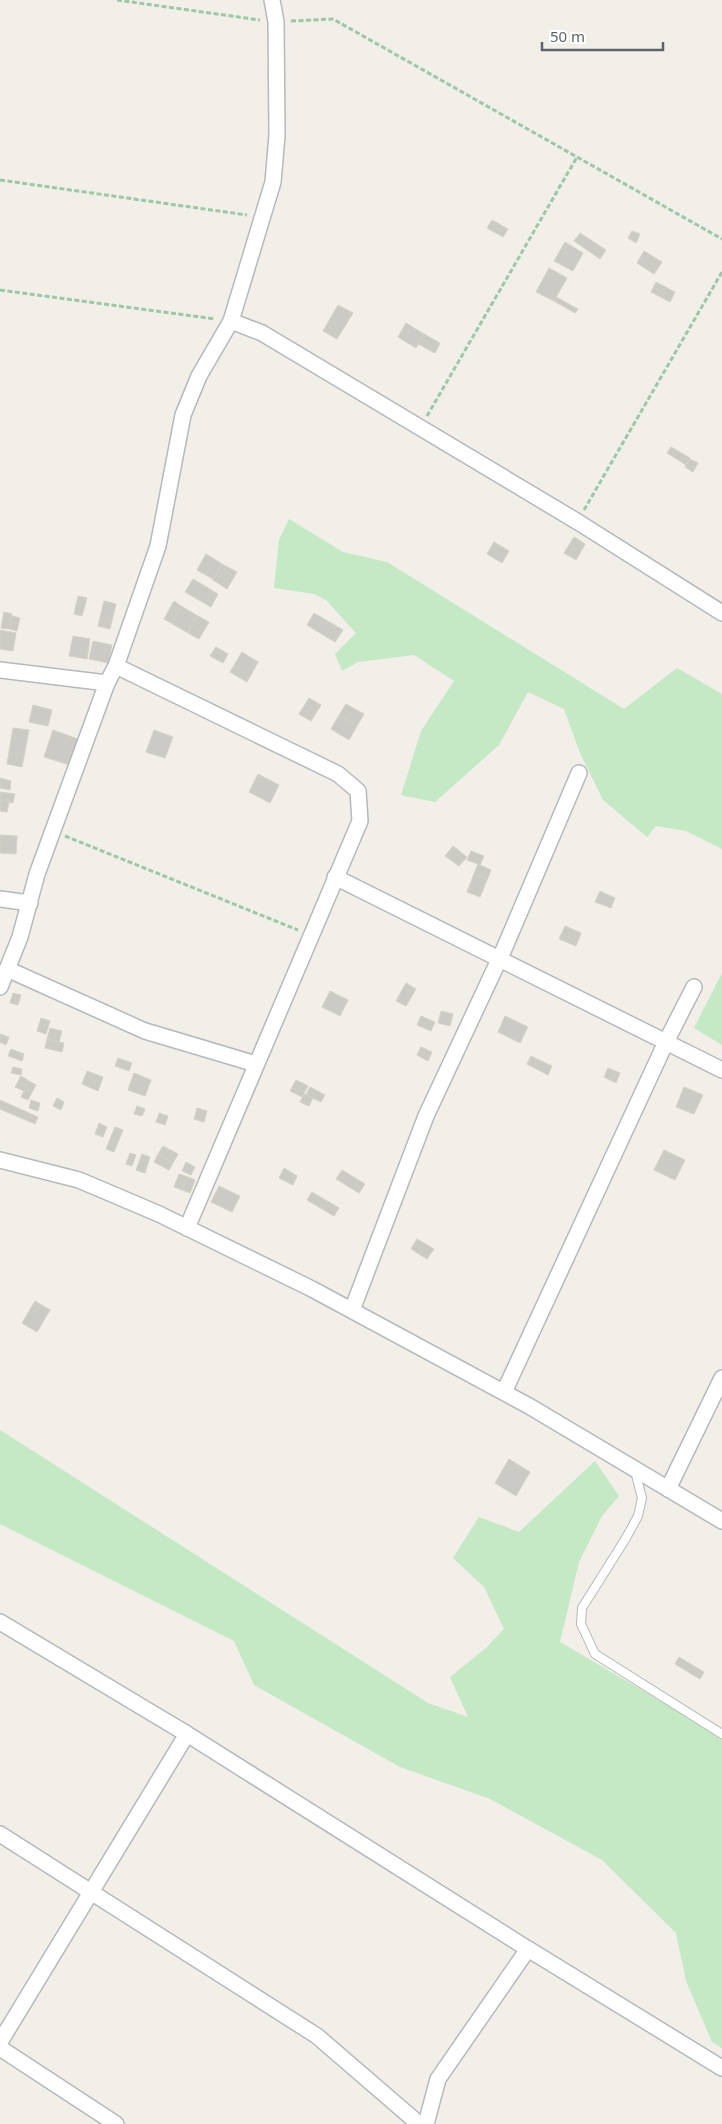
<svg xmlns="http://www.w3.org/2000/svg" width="722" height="2124" font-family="'Noto Sans',sans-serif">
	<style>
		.green { fill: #c5e8c5 }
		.building { fill: #cccac5; stroke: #d6d1c6 }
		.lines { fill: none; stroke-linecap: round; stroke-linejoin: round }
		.service-casing { stroke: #b5b8bc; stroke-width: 10 }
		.minor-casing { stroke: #b5b8bc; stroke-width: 18 }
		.path { stroke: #9cc7a9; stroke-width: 3; stroke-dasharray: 5 2.5; stroke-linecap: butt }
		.service { stroke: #fff; stroke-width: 8 }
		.minor { stroke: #fff; stroke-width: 15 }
	</style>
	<rect width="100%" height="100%" fill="#f1efe8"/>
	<g class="green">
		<path d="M 289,519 L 343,552 L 387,562 L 624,709 L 677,668 L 722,694 L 722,849 L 686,831 L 656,826 L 647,837 L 603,800 L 580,753 L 564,709 L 528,692 L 499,745 L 435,802 L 401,795 L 421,731 L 454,681 L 414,655 L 358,662 L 342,671 L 335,654 L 356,633 L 326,600 L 314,594 L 274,588 L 279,540 Z"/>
		<path d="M 722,973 L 722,1045 L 694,1028 Z"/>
		<path d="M 0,1430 L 428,1703 L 468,1717 L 450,1677 L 486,1648 L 504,1629 L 484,1587 L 453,1558 L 479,1517 L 519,1532 L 595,1461 L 619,1496 L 602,1516 L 579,1562 L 560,1642 L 722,1737 L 722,2048 L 712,2042 L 686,1981 L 676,1933 L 602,1860 L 490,1799 L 400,1767 L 254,1685 L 234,1641 L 0,1524 Z"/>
	</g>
	<g class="building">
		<path d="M 492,220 L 508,229 L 503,237 L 487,228 Z"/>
		<path d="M 632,231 L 640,234 L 636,243 L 628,238 Z"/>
		<path d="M 580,233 L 606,250 L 600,259 L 574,241 Z"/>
		<path d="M 565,242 L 583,253 L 573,271 L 554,261 Z"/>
		<path d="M 644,251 L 662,262 L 654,274 L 637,263 Z"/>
		<path d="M 549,268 L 567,278 L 554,301 L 536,292 Z"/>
		<path d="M 656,282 L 675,292 L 670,302 L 651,292 Z"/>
		<path d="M 556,297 L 578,309 L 575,313 L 554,301 Z"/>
		<path d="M 338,305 L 353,313 L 337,339 L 323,331 Z"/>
		<path d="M 406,323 L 424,334 L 416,348 L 398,337 Z"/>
		<path d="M 424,334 L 440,343 L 435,353 L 418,344 Z"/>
		<path d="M 671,447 L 690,458 L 686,465 L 667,453 Z"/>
		<path d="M 690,459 L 698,463 L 693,472 L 685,467 Z"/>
		<path d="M 574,537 L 585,544 L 576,560 L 564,553 Z"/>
		<path d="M 494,542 L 509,551 L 502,563 L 487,554 Z"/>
		<path d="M 206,554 L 222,564 L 213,579 L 197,570 Z"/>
		<path d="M 222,564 L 237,572 L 227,589 L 213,580 Z"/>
		<path d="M 193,579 L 218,594 L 211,607 L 185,592 Z"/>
		<path d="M 78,596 L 87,598 L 82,616 L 74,614 Z"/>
		<path d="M 104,601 L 116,604 L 110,629 L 98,626 Z"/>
		<path d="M 174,601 L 181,606 L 171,623 L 164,619 Z"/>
		<path d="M 181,606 L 198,616 L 188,633 L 171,623 Z"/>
		<path d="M 4,612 L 12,614 L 10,629 L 1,628 Z"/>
		<path d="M 314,613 L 343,630 L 335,642 L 307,625 Z"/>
		<path d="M 12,616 L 20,618 L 17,631 L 10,629 Z"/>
		<path d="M 198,616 L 209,622 L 199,639 L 188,633 Z"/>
		<path d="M 0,630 L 16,633 L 13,651 L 0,649 Z"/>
		<path d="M 73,636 L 90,639 L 87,659 L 69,656 Z"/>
		<path d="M 93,641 L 112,645 L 108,663 L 89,659 Z"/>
		<path d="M 216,647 L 228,654 L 223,663 L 210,656 Z"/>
		<path d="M 242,652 L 258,662 L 247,682 L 230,672 Z"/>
		<path d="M 309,698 L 321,705 L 311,721 L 299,714 Z"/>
		<path d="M 346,704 L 364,714 L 357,726 L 339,715 Z"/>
		<path d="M 33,705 L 52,710 L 48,726 L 29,722 Z"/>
		<path d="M 339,715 L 357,726 L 349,740 L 331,729 Z"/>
		<path d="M 13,728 L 29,730 L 22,767 L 7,764 Z"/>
		<path d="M 53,730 L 78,739 L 70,765 L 44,757 Z"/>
		<path d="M 154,730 L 173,737 L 165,758 L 146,752 Z"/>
		<path d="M 258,774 L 279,785 L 270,803 L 249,792 Z"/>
		<path d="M 0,778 L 11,781 L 10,790 L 0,788 Z"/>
		<path d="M 0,792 L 15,794 L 13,803 L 0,801 Z"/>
		<path d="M 0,801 L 9,802 L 7,812 L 0,811 Z"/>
		<path d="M 0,835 L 17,836 L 16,854 L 0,853 Z"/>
		<path d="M 453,846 L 467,857 L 459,866 L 445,856 Z"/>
		<path d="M 471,851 L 484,856 L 480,865 L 467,860 Z"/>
		<path d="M 478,864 L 491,870 L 487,880 L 474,874 Z"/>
		<path d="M 474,874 L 487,880 L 480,897 L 467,892 Z"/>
		<path d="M 600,891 L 615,898 L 611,908 L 595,902 Z"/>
		<path d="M 565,926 L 581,933 L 576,946 L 559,939 Z"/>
		<path d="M 406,983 L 416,989 L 406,1006 L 396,1001 Z"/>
		<path d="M 330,991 L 348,1000 L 340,1016 L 322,1007 Z"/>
		<path d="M 13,993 L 21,995 L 18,1005 L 10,1003 Z"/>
		<path d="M 441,1011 L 453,1014 L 450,1026 L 438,1023 Z"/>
		<path d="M 421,1016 L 435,1022 L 431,1031 L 417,1025 Z"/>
		<path d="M 505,1016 L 528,1027 L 520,1043 L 498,1032 Z"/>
		<path d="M 41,1018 L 50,1021 L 46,1034 L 37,1031 Z"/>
		<path d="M 50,1028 L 62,1031 L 59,1042 L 47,1039 Z"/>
		<path d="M 0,1034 L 9,1037 L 6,1045 L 0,1042 Z"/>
		<path d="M 47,1039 L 64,1043 L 62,1052 L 45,1048 Z"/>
		<path d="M 421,1047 L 432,1052 L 428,1061 L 417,1055 Z"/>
		<path d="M 11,1049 L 24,1054 L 22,1061 L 8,1056 Z"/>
		<path d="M 531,1056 L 552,1066 L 548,1075 L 527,1064 Z"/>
		<path d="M 118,1058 L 132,1063 L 129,1071 L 115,1066 Z"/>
		<path d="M 13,1067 L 22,1069 L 21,1075 L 11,1073 Z"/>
		<path d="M 608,1068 L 620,1073 L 616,1083 L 604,1077 Z"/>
		<path d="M 87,1071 L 103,1077 L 98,1091 L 82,1084 Z"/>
		<path d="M 134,1073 L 151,1080 L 145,1096 L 128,1090 Z"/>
		<path d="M 21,1076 L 29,1081 L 24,1091 L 15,1087 Z"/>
		<path d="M 296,1080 L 308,1086 L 302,1097 L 290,1091 Z"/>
		<path d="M 29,1081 L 36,1085 L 28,1100 L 21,1097 Z"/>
		<path d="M 310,1087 L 325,1095 L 321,1102 L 306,1095 Z"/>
		<path d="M 684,1087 L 703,1095 L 694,1114 L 676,1107 Z"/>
		<path d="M 304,1094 L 313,1098 L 309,1106 L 300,1102 Z"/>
		<path d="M 57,1098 L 64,1102 L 61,1110 L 53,1106 Z"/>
		<path d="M 0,1100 L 38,1117 L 35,1124 L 0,1109 Z"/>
		<path d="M 31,1100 L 40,1103 L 38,1111 L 29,1108 Z"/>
		<path d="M 137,1106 L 145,1109 L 142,1116 L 134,1114 Z"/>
		<path d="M 197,1108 L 207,1111 L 204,1122 L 194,1119 Z"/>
		<path d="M 159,1113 L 168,1116 L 165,1125 L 156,1122 Z"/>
		<path d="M 99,1123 L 107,1127 L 103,1137 L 95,1134 Z"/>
		<path d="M 115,1127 L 123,1130 L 114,1152 L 106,1149 Z"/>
		<path d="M 163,1146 L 178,1154 L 173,1163 L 158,1154 Z"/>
		<path d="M 664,1150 L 685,1160 L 675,1180 L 654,1170 Z"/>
		<path d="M 130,1153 L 136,1155 L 132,1166 L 126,1164 Z"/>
		<path d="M 142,1154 L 150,1157 L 145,1173 L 136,1170 Z"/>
		<path d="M 158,1154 L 173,1163 L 169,1170 L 154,1162 Z"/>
		<path d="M 186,1162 L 195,1167 L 191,1175 L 182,1171 Z"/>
		<path d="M 284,1168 L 297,1176 L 293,1185 L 279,1178 Z"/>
		<path d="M 342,1170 L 365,1184 L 359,1193 L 336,1179 Z"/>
		<path d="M 179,1174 L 188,1177 L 182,1190 L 174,1187 Z"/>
		<path d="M 188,1177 L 195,1180 L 190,1193 L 182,1190 Z"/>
		<path d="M 219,1186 L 240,1196 L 232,1212 L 211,1202 Z"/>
		<path d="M 312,1192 L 339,1208 L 334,1216 L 307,1200 Z"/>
		<path d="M 417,1239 L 434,1249 L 427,1259 L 411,1249 Z"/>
		<path d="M 35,1301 L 50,1310 L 37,1332 L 22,1323 Z"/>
		<path d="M 509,1459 L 530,1472 L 516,1496 L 495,1483 Z"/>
		<path d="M 679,1657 L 704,1672 L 700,1679 L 675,1664 Z"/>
	</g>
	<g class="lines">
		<g class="service-casing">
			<path id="service" d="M 635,1471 L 642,1498 L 638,1516 L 626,1538 L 582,1608 L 581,1624 L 595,1654 L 722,1734"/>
		</g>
		<g class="minor-casing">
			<g id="minor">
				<path d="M 231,321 L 262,333 L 578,522 L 722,613"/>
				<path d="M 116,666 L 338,774 L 358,791 L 360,821 L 187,1228"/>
				<path d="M 0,670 L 107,683"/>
				<path d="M 335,877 L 722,1070"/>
				<path d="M 0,899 L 30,903"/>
				<path d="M 7,969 L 145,1031 L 256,1064"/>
				<path d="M 0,987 L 20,937 L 37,874 L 107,683 L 116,666 L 158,546 L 183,415 L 199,376 L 231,321 L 273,182 L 277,135 L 276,22 L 272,0"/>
				<path d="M 0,1160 L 79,1180 L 159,1214 L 312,1289 L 529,1406 L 722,1521"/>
				<path d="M 352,1310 L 426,1116 L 504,949 L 579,773"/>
				<path d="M 504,1392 L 666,1042 L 694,987"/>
				<path d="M 668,1489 L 722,1378"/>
				<path d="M 0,1622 L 187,1734 L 528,1949 L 438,2079 L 426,2124"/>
				<path d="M 0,1834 L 317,2036 L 419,2124"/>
				<path d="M 528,1949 L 722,2068"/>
				<path d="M 0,2042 L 187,1734"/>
				<path d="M 0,2048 L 116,2124"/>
			</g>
		</g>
		<g class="path">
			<path d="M 117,0 L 260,20"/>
			<path d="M 291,21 L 333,19 L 722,239"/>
			<path d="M 0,180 L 247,215"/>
			<path d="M 0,290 L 215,319"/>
			<path d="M 427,416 L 577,157"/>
			<path d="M 584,510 L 722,272"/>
			<path d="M 65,836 L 298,930"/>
		</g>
		<use href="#service" class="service"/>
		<use href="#minor" class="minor"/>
	</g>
	<path d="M542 42v8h121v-8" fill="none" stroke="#5f6368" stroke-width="2.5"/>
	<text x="550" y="42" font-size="15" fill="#5f6368" stroke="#ffffff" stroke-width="4" paint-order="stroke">50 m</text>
</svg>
